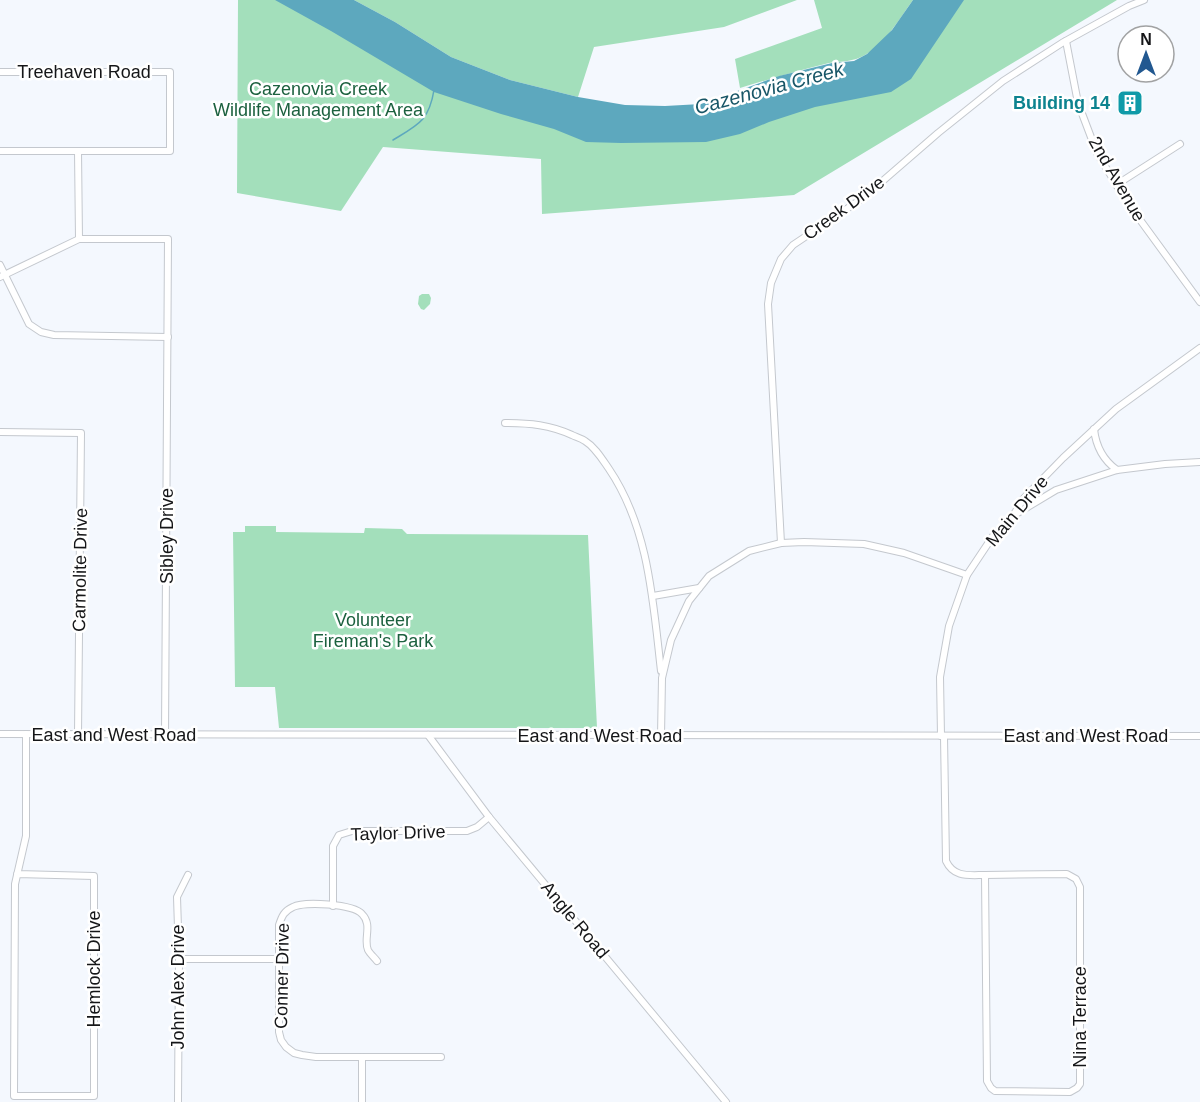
<svg xmlns="http://www.w3.org/2000/svg" width="1200" height="1102" font-family="Arial,sans-serif">
	<style>
		.green { fill: #a3dfbb }
		.water { fill: #5da8be }
		.lines { fill: none; stroke-linecap: round; stroke-linejoin: round }
		.stream { stroke: #5da8be; stroke-width: 1.5 }
		.minor-casing { stroke: #c4c8ce; stroke-width: 8 }
		.minor { stroke: #fff; stroke-width: 6 }
		.labels { text-anchor: middle; dominant-baseline: central; stroke-width: 5; stroke-linejoin: round; paint-order: stroke }
		.street-label { font-size: 18px; fill: #151618; stroke: #fff }
		.park-label { font-size: 18px; fill: #1c613f; stroke: #fff }
		.culture-label { font-size: 18px; font-weight: bold; fill: #0d838f; stroke: #fff; text-anchor: end }
		.water-label { font-size: 20px; font-style: italic; fill: #185667; stroke: #fff }
	</style>
	<rect width="100%" height="100%" fill="#f4f8fe"/>
	<g class="green">
		<path d="M 238,0 L 314,0 L 601,126 L 884,74 L 939,0 L 1117,0 L 794,195 L 542,214 L 541,159 L 383,147 L 341,211 L 237,193 Z"/>
		<path d="M 354,0 L 797,0 L 724,27 L 594,47 L 578,97 L 510,80 L 451,57 L 395,22 Z"/>
		<path d="M 814,0 L 913,0 C 900,18 885,44 865,55 C 853,62 842,61 829,63 C 799,70 770,79 740,88 L 735,59 L 822,28 Z"/>
		<path d="M 422,294 L 429,294 L 431,298 L 430,304 L 424,310 L 421,309 L 418,304 L 419,296 Z"/>
		<path d="M 245,526 L 276,526 L 276,532 L 364,533 L 365,528 L 402,529 L 407,534 L 588,535 L 597,728 L 279,728 L 275,687 L 235,687 L 233,532 L 245,532 Z"/>
	</g>
	<path class="water" d="M 275,0 L 354,0 L 395,22 L 451,57 L 510,80 L 578,97 L 625,105 L 665,106 L 701,104 L 779,76 L 832,63 L 854,61 L 867,54 L 892,30 L 913,0 L 964,0 L 911,79 L 891,92 L 815,107 L 769,122 L 740,134 L 706,142 L 621,143 L 586,142 L 554,129 L 501,114 L 434,92 L 331,31 Z"/>
	<g class="lines">
		<path class="stream" d="M 393,140 C 418,125 429,121 434,90"/>
		<g class="minor-casing">
			<g id="minor">
				<path d="M 1066,41 L 1078,103 L 1097,153 L 1127,202 L 1200,302"/>
				<path d="M 0,72 L 170,72 L 170,151 L 0,151"/>
				<path d="M 78,151 L 79,239"/>
				<path d="M 1116,185 L 1180,144"/>
				<path d="M 0,265 L 29,324 L 41,332 L 54,335 L 168,337"/>
				<path d="M 0,277 L 79,239 L 168,239 L 165,735"/>
				<path d="M 505,423 C 530,423 550,425 572,435 C 576,437 581,438 585,441 C 595,447 602,459 609,469 C 649,528 653,602 661,671"/>
				<path d="M 1094,429 C 1096,447 1103,460 1117,470"/>
				<path d="M 0,432 L 81,433 L 78,735"/>
				<path d="M 1016,514 L 1056,490 L 1117,470 L 1165,464 L 1200,462"/>
				<path d="M 781,543 L 768,304 L 771,283 L 781,259 L 793,245 L 863,198 L 938,133 L 1003,81 L 1062,43 L 1129,6 L 1144,0"/>
				<path d="M 653,596 L 699,588"/>
				<path d="M 0,734 L 1200,736"/>
				<path d="M 428,735 L 489,817 L 726,1102"/>
				<path d="M 661,736 L 662,678 L 671,640 L 689,601 L 709,576 L 749,551 L 781,543 L 804,542 L 864,544 L 904,553 L 967,575"/>
				<path d="M 941,736 L 940,677 L 949,626 L 967,575 L 993,536 L 1013,516 L 1023,499 L 1063,458 L 1116,409 L 1200,348"/>
				<path d="M 944,736 L 946,861 C 954,878 969,875 985,875"/>
				<path d="M 17,874 L 94,876 L 94,1096 L 14,1096 L 15,884 L 26,836 L 26,734"/>
				<path d="M 1067,874 L 1076,879 L 1080,887 L 1080,1084 L 1077,1088 L 1070,1092 L 995,1091 L 991,1088 L 987,1081 L 985,875 Z"/>
				<path d="M 333,906 L 333,846 L 339,835 L 352,831 L 467,831 L 477,827 L 489,817"/>
				<path d="M 179,959 L 279,959"/>
				<path d="M 377,961 C 375,958 370,954 368,950 C 363,939 373,925 362,914 C 353,904 304,901 293,907 C 284,911 282,916 279,925 L 279,1032 L 281,1040 L 286,1047 L 294,1053 L 302,1055 L 316,1057 L 441,1057"/>
				<path d="M 362,1057 L 362,1102"/>
				<path d="M 178,1102 L 179,959 L 177,897 L 188,875"/>
			</g>
		</g>
		<use href="#minor" class="minor"/>
	</g>
	<defs>
		<g id="building-square" transform="scale(1.35)"><rect x="-9" y="-9" width="18" height="18" rx="4" fill="#0f9aa8" stroke="#fff"/><path d="M-4-6H4V6H1V3H-1V6H-4ZM-2.5-4.3h1.7v1.8h-1.7ZM.8-4.3h1.7v1.8H.8ZM-2.5-1h1.7V.8h-1.7ZM.8-1h1.7V.8H.8Z" fill="#fff"/></g>
	</defs>
	<g fill-rule="evenodd">
		<use href="#building-square" x="1130" y="103"/>
	</g>
	<g class="labels">
		<g class="street-label">
			<text x="84" y="72">Treehaven Road</text>
			<text transform="translate(1117 179) rotate(60)">2nd Avenue</text>
			<text transform="translate(844 208) rotate(-36)">Creek Drive</text>
			<text transform="translate(1017 511) rotate(-50)">Main Drive</text>
			<text transform="translate(167 536) rotate(-90)">Sibley Drive</text>
			<text transform="translate(80 570) rotate(-89)">Carmolite Drive</text>
			<text x="114" y="735">East and West Road</text>
			<text x="600" y="736">East and West Road</text>
			<text x="1086" y="736">East and West Road</text>
			<text transform="translate(398 833) rotate(-2)">Taylor Drive</text>
			<text transform="translate(575 920) rotate(50)">Angle Road</text>
			<text transform="translate(94 969) rotate(-90)">Hemlock Drive</text>
			<text transform="translate(282 976) rotate(-89)">Conner Drive</text>
			<text transform="translate(178 987) rotate(-90)">John Alex Drive</text>
			<text transform="translate(1080 1017) rotate(-90)">Nina Terrace</text>
		</g>
		<g class="park-label">
			<text x="318" y="89">Cazenovia Creek<tspan x="318" dy="21">Wildlife Management Area</tspan></text>
			<text x="373" y="620">Volunteer<tspan x="373" dy="21">Fireman's Park</tspan></text>
		</g>
		<g class="culture-label">
			<text x="1110" y="103">Building 14</text>
		</g>
		<g class="water-label">
			<text transform="translate(769 88) rotate(-15)">Cazenovia Creek</text>
		</g>
	</g>
	<g transform="translate(1146 54)"><circle r="28" fill="#ffffff" stroke="#a1a2a3" stroke-width="1.5"/>
	<path d="M0-4.5L10 22L0 15L-10 22Z" fill="#225890"/>
	<text y="-9" font-size="16" font-weight="bold" text-anchor="middle" fill="#151618">N</text>
	</g>
</svg>
